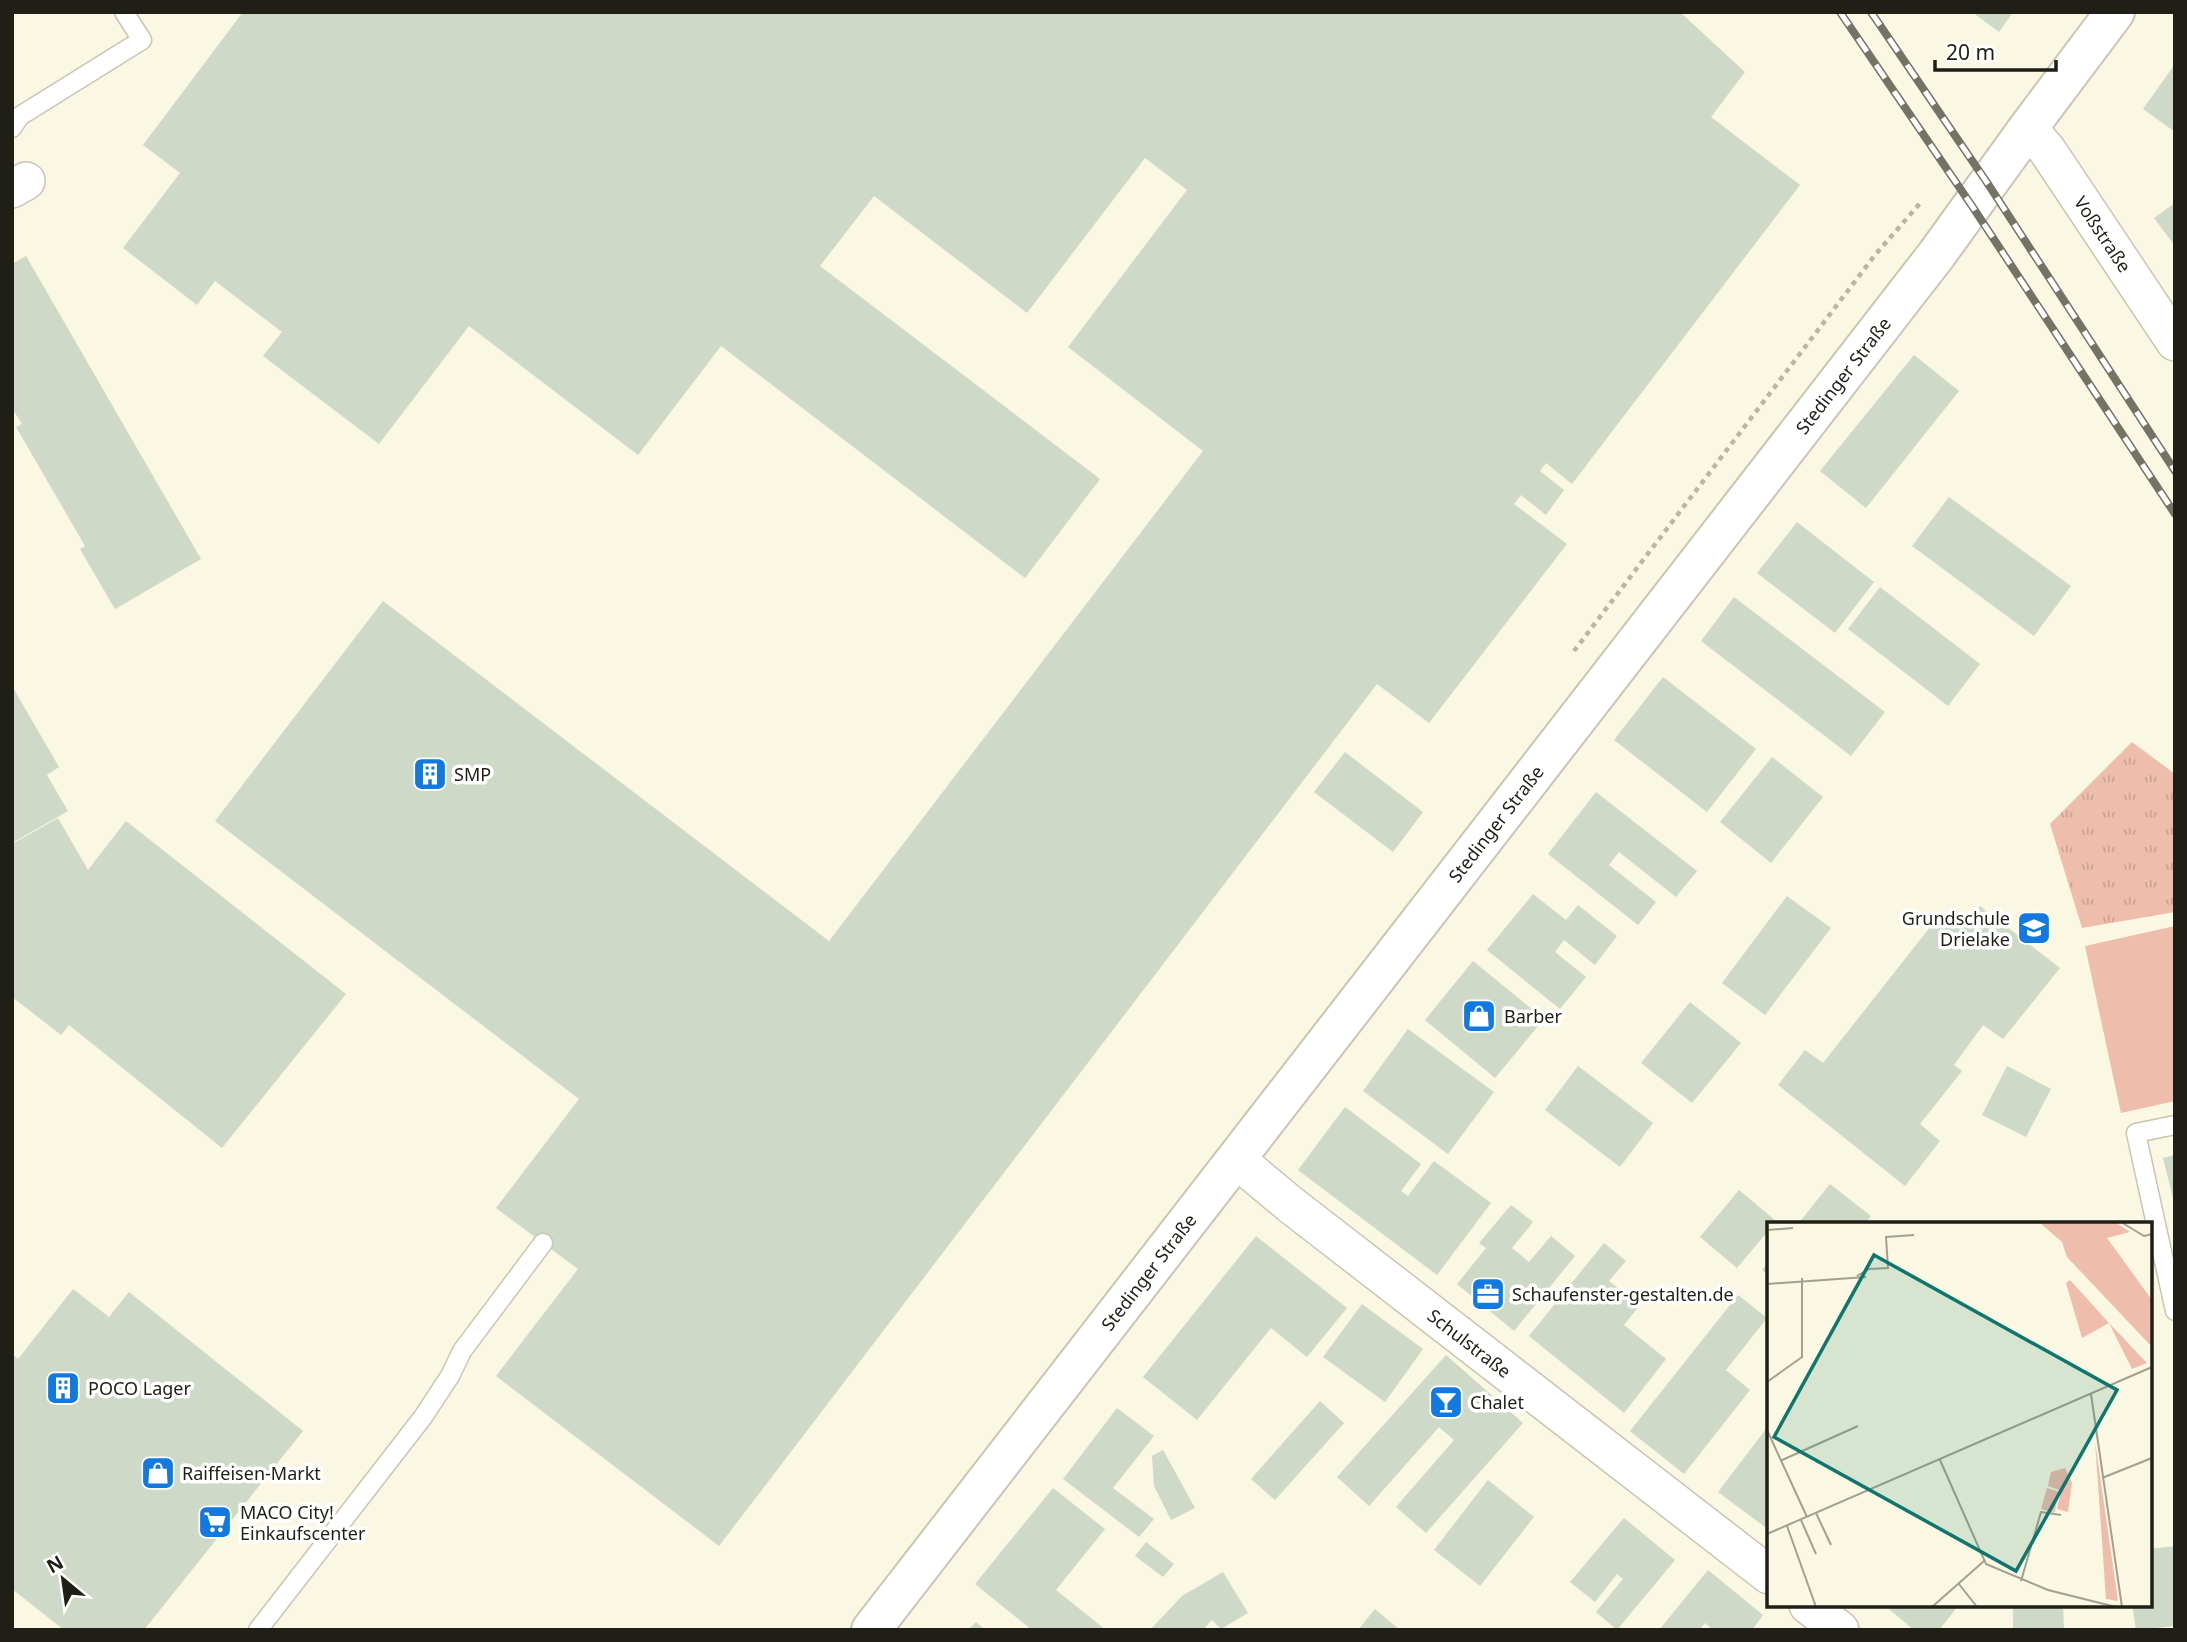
<svg xmlns="http://www.w3.org/2000/svg" width="2187" height="1642" font-family="'Noto Sans',sans-serif">
	<style>
		.grass { fill: #efbdab }
		.park { fill: url(#park-tufts) }
		.building { fill: #ced9c7 }
		.lines { fill: none; stroke-linecap: round; stroke-linejoin: round }
		.lane-casing { stroke: #c8c6b2; stroke-width: 21 }
		.street-casing { stroke: #c8c6b2; stroke-width: 40 }
		.secondary-casing { stroke: #c8c6b2; stroke-width: 42 }
		.path { stroke: #b8b6a4; stroke-width: 4.5; stroke-dasharray: 5 5; stroke-linecap: butt }
		.lane { stroke: #fff; stroke-width: 18 }
		.street { stroke: #fff; stroke-width: 37 }
		.secondary { stroke: #fff; stroke-width: 38 }
		.rail-casing { stroke: #747366; stroke-width: 8 }
		.rail { stroke: #fff; stroke-width: 5; stroke-dasharray: 16; stroke-linecap: butt }
		.labels { text-anchor: middle; dominant-baseline: central; stroke-width: 7; stroke-linejoin: round; paint-order: stroke }
		.street-label { font-size: 18px; fill: #1f1f17; stroke: #fff }
		.poi-label { font-size: 18px; fill: #1f1f17; stroke: #fff; text-anchor: start }
		.inset-road { fill: none; stroke: #a2a191; stroke-width: 2 }
		.view { fill: #0f766e; fill-opacity: 0.15; stroke: #0f766e; stroke-width: 3.5 }
		.inset-edge { fill: none; stroke: #1f1f17; stroke-width: 3.5 }
	</style>
	<defs>
		<pattern id="park-tufts" width="24" height="20" patternUnits="userSpaceOnUse" patternTransform="scale(1.75)"><rect width="24" height="20" fill="#efbdab"/><path d="M3 7l-1-3M5 7V3M7 7l1-3M15 17l-1-3M17 17v-4M19 17l1-3" fill="none" stroke="#cca292"/></pattern>
	</defs>
	<rect width="100%" height="100%" fill="#faf7e2"/>
	<path class="grass" d="M 2175,926 L 2175,1101 L 2121,1113 L 2085,946 Z"/>
	<path class="park" d="M 2132,742 L 2175,774 L 2175,912 L 2082,928 L 2050,824 Z"/>
	<g class="building">
		<path d="M 243,12 L 1680,12 L 1745,72 L 1711,117 L 1800,185 L 1572,484 L 1546,463 L 1540,471 L 1564,490 L 1546,515 L 1521,495 L 1514,504 L 1567,544 L 1429,723 L 1377,684 L 719,1546 L 496,1376 L 578,1269 L 496,1208 L 579,1099 L 215,821 L 383,601 L 829,941 L 1203,451 L 1068,347 L 1187,190 L 1145,158 L 1027,313 L 874,196 L 820,266 L 1100,479 L 1025,578 L 721,346 L 638,455 L 469,326 L 379,444 L 263,356 L 282,332 L 215,281 L 197,305 L 123,248 L 180,173 L 143,145 Z"/>
		<path d="M 1972,12 L 2013,12 L 1999,32 Z"/>
		<path d="M 2175,64 L 2175,132 L 2143,109 Z"/>
		<path d="M 2175,203 L 2175,246 L 2154,218 Z"/>
		<path d="M 26,256 L 201,559 L 115,609 L 80,549 L 85,546 L 16,427 L 22,424 L 12,408 L 12,264 Z"/>
		<path d="M 1914,355 L 1959,391 L 1866,508 L 1820,471 Z"/>
		<path d="M 1949,497 L 2071,586 L 2034,636 L 1912,546 Z"/>
		<path d="M 1797,522 L 1874,582 L 1835,633 L 1757,573 Z"/>
		<path d="M 1880,587 L 1980,664 L 1948,706 L 1848,629 Z"/>
		<path d="M 1734,597 L 1885,712 L 1851,756 L 1701,641 Z"/>
		<path d="M 1663,677 L 1756,749 L 1707,812 L 1614,740 Z"/>
		<path d="M 12,686 L 59,767 L 47,775 L 68,811 L 12,843 Z"/>
		<path d="M 1345,752 L 1423,812 L 1393,852 L 1314,792 Z"/>
		<path d="M 1772,757 L 1823,797 L 1771,863 L 1720,822 Z"/>
		<path d="M 1596,792 L 1697,871 L 1676,897 L 1619,852 L 1609,865 L 1656,902 L 1638,925 L 1548,854 Z"/>
		<path d="M 58,818 L 88,870 L 126,821 L 346,994 L 222,1148 L 69,1025 L 61,1035 L 12,997 L 12,844 Z"/>
		<path d="M 1533,894 L 1566,920 L 1578,905 L 1617,936 L 1595,965 L 1564,940 L 1555,952 L 1586,977 L 1560,1009 L 1487,950 Z"/>
		<path d="M 1787,896 L 1831,928 L 1765,1015 L 1722,983 Z"/>
		<path d="M 1980,906 L 2060,968 L 2003,1039 L 1983,1025 L 1954,1065 L 1962,1071 L 1920,1124 L 1940,1141 L 1905,1186 L 1778,1085 L 1805,1050 L 1823,1063 L 1942,912 L 1963,927 Z"/>
		<path d="M 1473,961 L 1544,1019 L 1495,1078 L 1425,1020 Z"/>
		<path d="M 1690,1002 L 1741,1043 L 1692,1103 L 1641,1063 Z"/>
		<path d="M 1408,1029 L 1494,1092 L 1448,1154 L 1363,1091 Z"/>
		<path d="M 1578,1066 L 1653,1123 L 1620,1167 L 1545,1110 Z"/>
		<path d="M 2007,1066 L 2051,1089 L 2026,1137 L 1982,1115 Z"/>
		<path d="M 1345,1107 L 1421,1164 L 1401,1191 L 1408,1196 L 1434,1161 L 1491,1203 L 1437,1275 L 1298,1170 Z"/>
		<path d="M 2175,1155 L 2175,1201 L 2174,1202 L 2163,1158 Z"/>
		<path d="M 1830,1184 L 1871,1216 L 1865,1224 L 1798,1224 Z"/>
		<path d="M 1739,1190 L 1776,1221 L 1774,1224 L 1769,1224 L 1769,1230 L 1737,1268 L 1700,1237 Z"/>
		<path d="M 1511,1205 L 1533,1222 L 1512,1248 L 1529,1262 L 1551,1236 L 1575,1256 L 1514,1331 L 1457,1284 L 1486,1248 L 1479,1243 Z"/>
		<path d="M 1256,1236 L 1347,1308 L 1307,1357 L 1271,1328 L 1197,1420 L 1143,1377 Z"/>
		<path d="M 1604,1243 L 1626,1261 L 1609,1281 L 1640,1305 L 1624,1325 L 1666,1359 L 1624,1413 L 1529,1336 Z"/>
		<path d="M 1769,1261 L 1769,1275 L 1762,1270 Z"/>
		<path d="M 73,1289 L 109,1317 L 129,1292 L 303,1431 L 144,1630 L 64,1630 L 12,1589 L 12,1354 L 18,1359 Z"/>
		<path d="M 1738,1295 L 1767,1318 L 1726,1370 L 1750,1390 L 1684,1474 L 1630,1431 Z"/>
		<path d="M 1362,1304 L 1423,1349 L 1385,1402 L 1323,1357 Z"/>
		<path d="M 1446,1355 L 1523,1423 L 1426,1533 L 1396,1507 L 1454,1440 L 1439,1427 L 1369,1506 L 1337,1477 Z"/>
		<path d="M 1320,1401 L 1344,1423 L 1275,1500 L 1251,1479 Z"/>
		<path d="M 1117,1408 L 1154,1436 L 1113,1488 L 1154,1519 L 1139,1537 L 1063,1479 Z"/>
		<path d="M 1769,1425 L 1769,1530 L 1718,1492 Z"/>
		<path d="M 1163,1450 L 1195,1508 L 1171,1520 L 1154,1486 L 1152,1456 Z"/>
		<path d="M 1488,1480 L 1534,1517 L 1480,1586 L 1434,1550 Z"/>
		<path d="M 1053,1488 L 1105,1529 L 1056,1590 L 1106,1630 L 1032,1630 L 975,1584 Z"/>
		<path d="M 1624,1518 L 1675,1560 L 1617,1630 L 1596,1612 L 1623,1579 L 1617,1574 L 1595,1602 L 1570,1582 Z"/>
		<path d="M 1146,1542 L 1174,1564 L 1163,1577 L 1135,1556 Z"/>
		<path d="M 2175,1546 L 2175,1626 L 2136,1630 L 2132,1605 L 2150,1605 L 2150,1549 Z"/>
		<path d="M 1708,1570 L 1763,1615 L 1752,1630 L 1713,1630 L 1705,1623 L 1699,1630 L 1659,1630 Z"/>
		<path d="M 1223,1572 L 1248,1613 L 1221,1629 L 1212,1620 L 1203,1630 L 1150,1630 L 1182,1596 Z"/>
		<path d="M 1884,1605 L 1959,1605 L 1939,1630 L 1914,1630 Z"/>
		<path d="M 2013,1605 L 2063,1605 L 2064,1630 L 2013,1630 Z"/>
		<path d="M 1375,1609 L 1400,1630 L 1358,1630 Z"/>
		<path d="M 976,1622 L 985,1630 L 968,1630 Z"/>
	</g>
	<g class="lines">
		<g class="lane-casing">
			<g id="lane">
				<path d="M 12,128 L 20,116 L 142,40 L 124,12"/>
				<path d="M 2175,1125 L 2136,1133 L 2175,1311"/>
				<path d="M 258,1630 L 423,1417 L 450,1376 L 462,1351 L 543,1243"/>
			</g>
		</g>
		<g class="street-casing">
			<g id="street">
				<path id="s1" d="M 2028,128 L 2047,150 L 2175,342"/>
				<path d="M 12,189 L 26,181"/>
				<path id="s2" d="M 1237,1160 L 1291,1205 L 1769,1575"/>
				<path d="M 1808,1605 L 1840,1630"/>
			</g>
		</g>
		<g class="secondary-casing">
			<g id="secondary">
				<path id="s3" d="M 871,1630 L 1937,254 L 2028,128 L 2115,12"/>
			</g>
		</g>
		<path class="path" d="M 1574,651 L 1875,255 L 1922,201"/>
		<use href="#lane" class="lane"/>
		<use href="#street" class="street"/>
		<use href="#secondary" class="secondary"/>
		<g class="rail-casing">
			<g id="rail">
				<path d="M 1840,12 L 1972,206 L 2175,514"/>
				<path d="M 1871,12 L 1988,184 L 2175,471"/>
			</g>
		</g>
		<use href="#rail" class="rail"/>
	</g>
	<defs>
		<g id="building-square" transform="scale(1.75)"><rect x="-9" y="-9" width="18" height="18" rx="4" fill="#1279e1" stroke="#fff"/><path d="M-4-6H4V6H1V3H-1V6H-4ZM-2.5-4.3h1.7v1.8h-1.7ZM.8-4.3h1.7v1.8H.8ZM-2.5-1h1.7V.8h-1.7ZM.8-1h1.7V.8H.8Z" fill="#fff"/></g>
		<g id="school-square" transform="scale(1.75)"><rect x="-9" y="-9" width="18" height="18" rx="4" fill="#1279e1" stroke="#fff"/><path d="M0-5L7-2L0 1L-7-2ZM-4 1L0 2.5L4 1V4Q0 6-4 4Z" fill="#fff"/></g>
		<g id="shop-square" transform="scale(1.75)"><rect x="-9" y="-9" width="18" height="18" rx="4" fill="#1279e1" stroke="#fff"/><path d="M-5-2.5h2.3a2.7 3.5 0 0 1 5.4 0H5L5.5 6h-11ZM-1.5-2.5h3a1.5 2.3 0 0 0-3 0Z" fill="#fff"/></g>
		<g id="office-square" transform="scale(1.75)"><rect x="-9" y="-9" width="18" height="18" rx="4" fill="#1279e1" stroke="#fff"/><path d="M-6-3h4V-5.5h4V-3h4V5H-6ZM-1-4.5V-3h2v-1.5ZM-6 0V1H6V0Z" fill="#fff"/></g>
		<g id="bar-square" transform="scale(1.75)"><rect x="-9" y="-9" width="18" height="18" rx="4" fill="#1279e1" stroke="#fff"/><path d="M-6-5H6L.8 .8V4.5H3.5V6h-7V4.5H-.8V.8Z" fill="#fff"/></g>
		<g id="supermarket-square" transform="scale(1.75)"><rect x="-9" y="-9" width="18" height="18" rx="4" fill="#1279e1" stroke="#fff"/><path d="M-6-5.5h2.5l.6 2H6L4.5 2H-2.5L-4.4-4H-6ZM-1.5 3.2a1.3 1.3 0 1 0 .1 0ZM3 3.2a1.3 1.3 0 1 0 .1 0Z" fill="#fff"/></g>
	</defs>
	<g fill-rule="evenodd">
		<use href="#building-square" x="430" y="774"/>
		<use href="#school-square" x="2034" y="928"/>
		<use href="#shop-square" x="1479" y="1016"/>
		<use href="#office-square" x="1488" y="1294"/>
		<use href="#building-square" x="63" y="1388"/>
		<use href="#bar-square" x="1446" y="1402"/>
		<use href="#shop-square" x="158" y="1473"/>
		<use href="#supermarket-square" x="215" y="1522"/>
	</g>
	<g class="labels">
		<g class="street-label">
			<text stroke="none"><textPath href="#s1" startOffset="130">Voßstraße</textPath></text>
			<text stroke="none"><textPath href="#s3" startOffset="1587">Stedinger Straße</textPath></text>
			<text stroke="none"><textPath href="#s3" startOffset="1020">Stedinger Straße</textPath></text>
			<text stroke="none"><textPath href="#s3" startOffset="453">Stedinger Straße</textPath></text>
			<text stroke="none"><textPath href="#s2" startOffset="296">Schulstraße</textPath></text>
		</g>
		<g class="poi-label">
			<text x="454" y="774">SMP</text>
			<text x="2010" y="918" text-anchor="end">Grundschule<tspan x="2010" dy="21">Drielake</tspan></text>
			<text x="1504" y="1016">Barber</text>
			<text x="1512" y="1294">Schaufenster-gestalten.de</text>
			<text x="88" y="1388">POCO Lager</text>
			<text x="1470" y="1402">Chalet</text>
			<text x="182" y="1473">Raiffeisen-Markt</text>
			<text x="240" y="1512">MACO City!<tspan x="240" dy="21">Einkaufscenter</tspan></text>
		</g>
	</g>
	<g transform="translate(1767 1222)">
		<rect width="385" height="385" fill="#faf7e2"/>
		<path d="M 342,101 L 380,141 L 365,147 ZM 280,266 L 293,270 L 287,291 L 274,287 Z" fill="#efbdab"/>
		<path d="M 272,0 L 348,0 L 363,10 L 340,16 L 385,78 L 385,125 L 300,35 L 295,20 ZM 303,58 L 342,101 L 315,116 L 299,61 ZM 328,219 L 351,379 L 339,377 Z" fill="#efbdab"/>
		<path d="M 298,246 L 305,261 L 301,290 L 290,287 L 294,269 L 281,264 L 284,250 Z" fill="#efbdab"/>
		<path class="inset-road" d="M 354,0 L 377,14 L 385,12M 0,8 L 26,6M 90,54 L 102,47 L 121,46 L 119,15 L 147,13M 0,62 L 99,55M 0,160 L 35,135 L 35,56M 324,172 L 355,385M 0,208 L 40,295M 173,238 L 219,342 L 281,368 L 349,385M 13,239 L 91,204M 335,256 L 385,236M 49,291 L 64,323M 34,298 L 49,332M 20,304 L 49,385M 0,312 L 385,145M 254,359 L 274,290 L 294,293M 192,362 L 210,385M 165,385 L 217,339"/>
		<path class="view" d="M 107,33 L 350,168 L 249,349 L 7,215 Z"/>
		<rect width="385" height="385" class="inset-edge"/>
	</g>
	<rect width="2187" height="1642" fill="none" stroke="#1f1f17" stroke-width="28"/>
	<g transform="translate(63 1579) rotate(331)" stroke="#ffffff" stroke-width="5" paint-order="stroke">
	<path d="M0-5L12 26L0 18L-12 26Z" fill="#1f1f17"/>
	<text y="-10" font-size="19" font-weight="bold" text-anchor="middle" fill="#1f1f17">N</text>
	</g>
	<path d="M1935 60v10h121v-10" fill="none" stroke="#1f1f17" stroke-width="3.5"/>
	<text x="1946" y="60" font-size="21" fill="#1f1f17" stroke="#ffffff" stroke-width="5" paint-order="stroke">20 m</text>
</svg>
